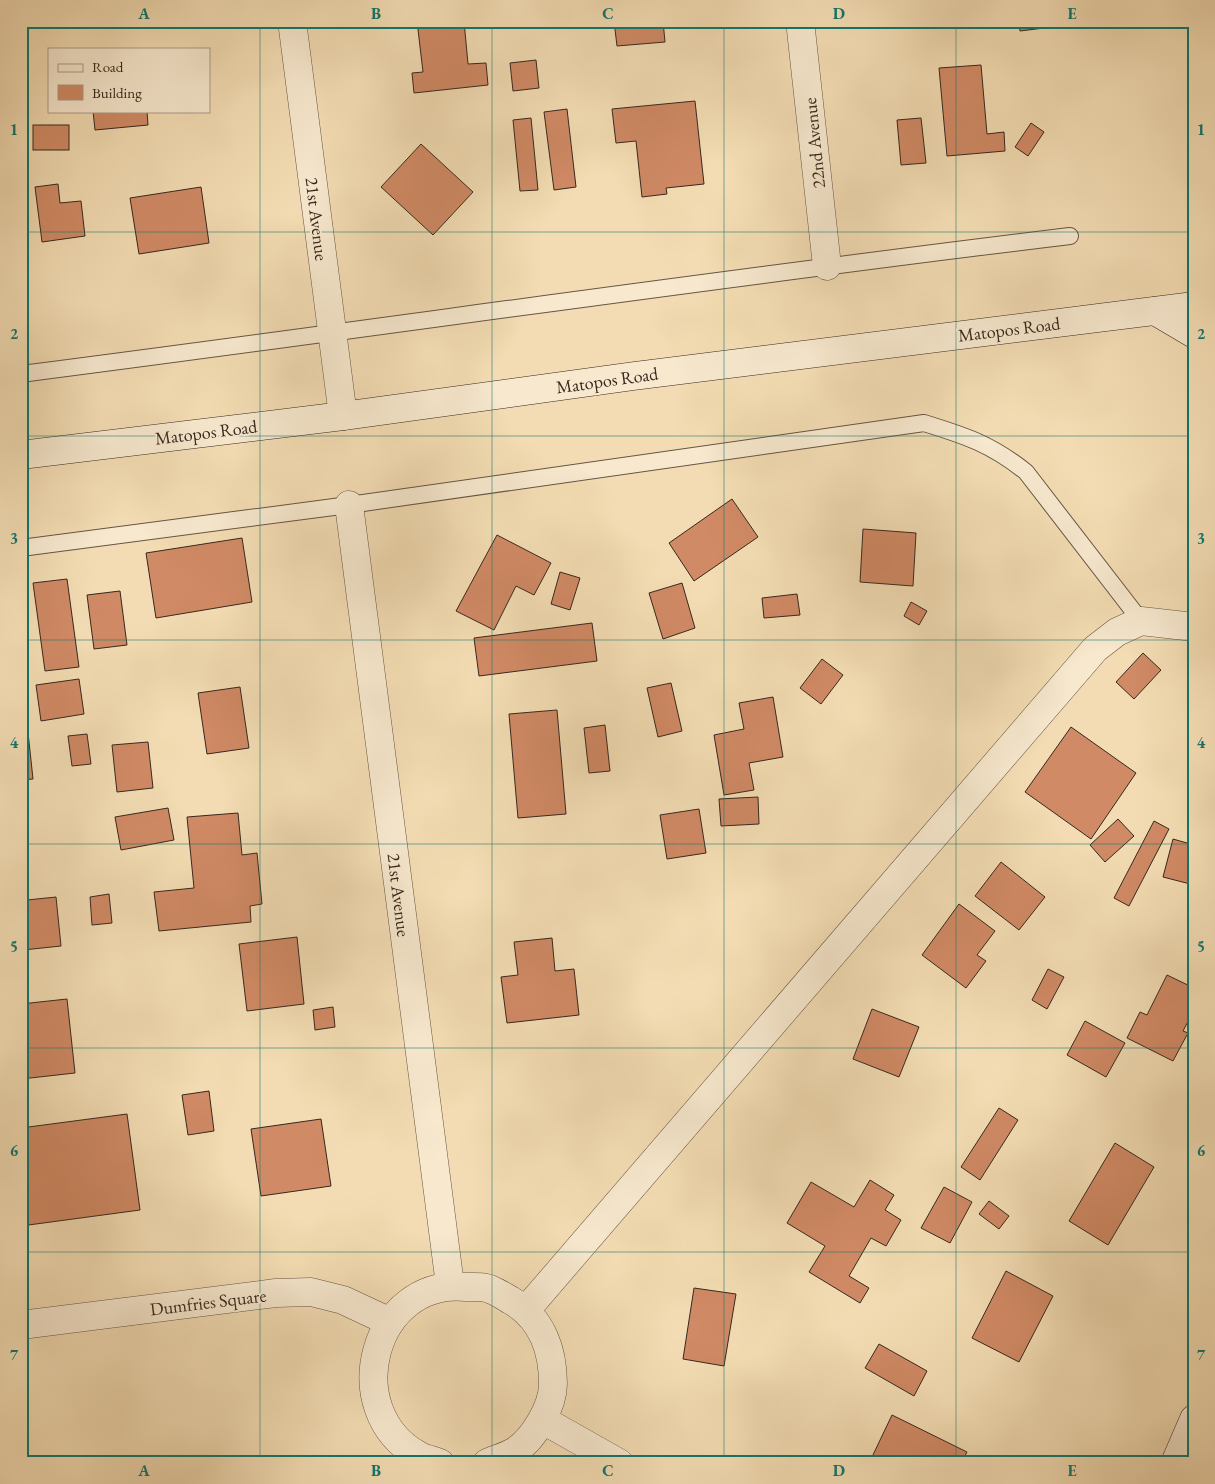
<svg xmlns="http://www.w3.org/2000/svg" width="1215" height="1484" font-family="'EB Garamond',serif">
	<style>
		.building { fill: #d08a65; stroke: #36281e }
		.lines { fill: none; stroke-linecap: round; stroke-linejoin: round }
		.service-casing { stroke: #655543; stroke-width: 18 }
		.minor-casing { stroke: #655543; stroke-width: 29 }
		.secondary-casing { stroke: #36281e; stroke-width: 29 }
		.service { stroke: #f7e8ce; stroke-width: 16 }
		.minor { stroke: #f7e8ce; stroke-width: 28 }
		.secondary { stroke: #f7e8ce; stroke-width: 28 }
		.grid { fill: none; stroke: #0f766e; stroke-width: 1; stroke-opacity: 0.55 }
		.labels { text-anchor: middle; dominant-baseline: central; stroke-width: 4; stroke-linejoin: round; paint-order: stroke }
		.street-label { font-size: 18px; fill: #36281e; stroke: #f7e8ce }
		.neatline { fill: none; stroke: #0f766e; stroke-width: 2 }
		.grid-label { font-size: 16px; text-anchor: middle; font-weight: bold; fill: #0f766e }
	</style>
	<rect width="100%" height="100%" fill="#f3dcb3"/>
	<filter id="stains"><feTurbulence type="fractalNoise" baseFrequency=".004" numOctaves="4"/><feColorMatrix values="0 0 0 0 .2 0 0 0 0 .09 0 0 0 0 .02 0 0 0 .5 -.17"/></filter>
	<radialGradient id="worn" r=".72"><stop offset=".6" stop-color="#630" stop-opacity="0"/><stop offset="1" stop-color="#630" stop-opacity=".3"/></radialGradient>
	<g class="building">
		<path d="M 417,21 L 464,21 L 468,64 L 486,63 L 488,85 L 414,93 L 412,73 L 423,72 Z"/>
		<path d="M 614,21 L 663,21 L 665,42 L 617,46 Z"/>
		<path d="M 1019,21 L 1051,21 L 1052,27 L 1020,31 Z"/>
		<path d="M 536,60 L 539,88 L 513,91 L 510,63 Z"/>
		<path d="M 981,65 L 987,134 L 1004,132 L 1005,151 L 947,156 L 939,68 Z"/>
		<path d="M 695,101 L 704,184 L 666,188 L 667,194 L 642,197 L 636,141 L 616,143 L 612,109 Z"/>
		<path d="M 567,109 L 576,187 L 554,190 L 544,112 Z"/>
		<path d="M 93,111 L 147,111 L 148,125 L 95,130 Z"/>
		<path d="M 531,118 L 538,190 L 520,191 L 513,120 Z"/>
		<path d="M 921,118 L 926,163 L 901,165 L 897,120 Z"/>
		<path d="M 1031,123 L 1044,132 L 1028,156 L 1015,147 Z"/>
		<rect x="33" y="125" width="36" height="25"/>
		<path d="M 421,144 L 473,192 L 433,235 L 381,187 Z"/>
		<path d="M 58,184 L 60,203 L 81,201 L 85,236 L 42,242 L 35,187 Z"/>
		<path d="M 201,187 L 209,243 L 139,254 L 130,198 Z"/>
		<path d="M 732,499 L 758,537 L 694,581 L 669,543 Z"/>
		<path d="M 863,529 L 916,533 L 913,586 L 860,582 Z"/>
		<path d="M 497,535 L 551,563 L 534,595 L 516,586 L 494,630 L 456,611 Z"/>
		<path d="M 242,538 L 252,602 L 156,618 L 146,553 Z"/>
		<path d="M 560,572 L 580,578 L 570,610 L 551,604 Z"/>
		<path d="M 67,579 L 79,667 L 45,671 L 33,583 Z"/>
		<path d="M 682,583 L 695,628 L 663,639 L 649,593 Z"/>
		<path d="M 120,591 L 127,645 L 94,649 L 87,595 Z"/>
		<path d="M 797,594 L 800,615 L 764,618 L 762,598 Z"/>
		<path d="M 911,602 L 927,611 L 919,625 L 904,616 Z"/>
		<path d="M 592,623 L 597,661 L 479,676 L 474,638 Z"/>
		<path d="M 1143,653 L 1161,670 L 1134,699 L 1116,682 Z"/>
		<path d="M 822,659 L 843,675 L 821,704 L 800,688 Z"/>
		<path d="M 79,679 L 84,714 L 41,721 L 36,685 Z"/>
		<path d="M 671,683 L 682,731 L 658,737 L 647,688 Z"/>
		<path d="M 240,687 L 249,748 L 207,754 L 198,693 Z"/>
		<path d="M 21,695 L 24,695 L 33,779 L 21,780 Z"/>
		<path d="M 773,697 L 783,757 L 749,763 L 754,790 L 724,795 L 714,735 L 744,729 L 739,703 Z"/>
		<path d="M 557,710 L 566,814 L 518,818 L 509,714 Z"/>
		<path d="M 605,725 L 610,771 L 589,773 L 584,728 Z"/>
		<path d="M 1071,727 L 1136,773 L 1091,839 L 1025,792 Z"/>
		<path d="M 87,734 L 91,764 L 72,766 L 68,736 Z"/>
		<path d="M 148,742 L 153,788 L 117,792 L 112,745 Z"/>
		<path d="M 758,797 L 759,824 L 721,826 L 719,799 Z"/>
		<path d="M 168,808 L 174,840 L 121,850 L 115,817 Z"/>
		<path d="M 699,809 L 706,853 L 667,859 L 660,815 Z"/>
		<path d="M 238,813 L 242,855 L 257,853 L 262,904 L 250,906 L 251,922 L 159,931 L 154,892 L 194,888 L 187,817 Z"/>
		<path d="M 1118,819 L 1134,836 L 1105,862 L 1090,845 Z"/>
		<path d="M 1154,821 L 1169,829 L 1129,906 L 1114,898 Z"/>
		<path d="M 1173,839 L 1194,845 L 1194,885 L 1163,877 Z"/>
		<path d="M 22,845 L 27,900 L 56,897 L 61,946 L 23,950 L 21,941 Z"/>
		<path d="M 1001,862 L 1045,897 L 1019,930 L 975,896 Z"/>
		<path d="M 109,894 L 112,923 L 92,925 L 90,897 Z"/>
		<path d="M 959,904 L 995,931 L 977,955 L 986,961 L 966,988 L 922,955 Z"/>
		<path d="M 297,937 L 304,1004 L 247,1011 L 239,944 Z"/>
		<path d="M 552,938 L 555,971 L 574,969 L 579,1015 L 507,1023 L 501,977 L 518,975 L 514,942 Z"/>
		<path d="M 1048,969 L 1064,977 L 1047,1009 L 1032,1000 Z"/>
		<path d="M 1167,975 L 1194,988 L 1194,1010 L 1183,1031 L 1188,1033 L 1173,1061 L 1127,1038 L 1140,1012 L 1147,1015 Z"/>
		<path d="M 67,999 L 75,1073 L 21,1079 L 21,1004 Z"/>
		<path d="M 333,1007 L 335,1027 L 315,1030 L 313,1010 Z"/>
		<path d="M 872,1009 L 919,1027 L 899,1077 L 853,1059 Z"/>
		<path d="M 1085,1021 L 1125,1043 L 1106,1077 L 1067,1055 Z"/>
		<path d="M 209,1091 L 214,1131 L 188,1135 L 182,1095 Z"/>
		<path d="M 999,1108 L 1018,1120 L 980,1180 L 961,1167 Z"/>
		<path d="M 127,1114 L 140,1210 L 21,1226 L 21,1128 Z"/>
		<path d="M 321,1119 L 331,1186 L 261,1196 L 251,1129 Z"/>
		<path d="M 1115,1143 L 1154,1167 L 1108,1245 L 1069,1221 Z"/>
		<path d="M 870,1180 L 894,1195 L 885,1210 L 901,1220 L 886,1246 L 871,1238 L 849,1276 L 869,1288 L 860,1303 L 809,1272 L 825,1246 L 787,1223 L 811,1182 L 854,1207 Z"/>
		<path d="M 944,1187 L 972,1202 L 950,1243 L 921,1228 Z"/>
		<path d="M 989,1201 L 1009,1216 L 999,1229 L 979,1214 Z"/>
		<path d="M 1006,1271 L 1053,1296 L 1019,1362 L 972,1338 Z"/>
		<path d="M 694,1288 L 736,1294 L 724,1366 L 683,1359 Z"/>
		<path d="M 879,1344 L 927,1371 L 914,1396 L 865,1368 Z"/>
		<path d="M 892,1415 L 967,1452 L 961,1463 L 884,1463 L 872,1457 Z"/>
	</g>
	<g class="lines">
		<g class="service-casing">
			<g id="service">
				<path d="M 21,374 C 371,329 720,278 1070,236"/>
				<path d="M 21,548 L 349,505 L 924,423 C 966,436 991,444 1026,472 L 1141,621"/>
			</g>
		</g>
		<g class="minor-casing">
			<g id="minor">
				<path d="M 292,21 L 343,416"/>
				<path d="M 800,21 L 827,266"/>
				<path d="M 349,505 L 450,1285"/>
				<path d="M 526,1310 L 1095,649 L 1117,632 L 1141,621 L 1194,627"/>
				<path d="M 21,1325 L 276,1293 L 311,1292 L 343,1300 L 390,1322"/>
				<path d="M 543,1420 L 619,1463"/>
				<path d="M 440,1463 C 433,1460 424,1459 418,1455 C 338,1410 373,1278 466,1287 C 474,1287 485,1286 492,1290 C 499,1293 505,1297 512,1301 C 542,1319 553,1350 553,1384 C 553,1406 534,1439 515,1451 C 507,1456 496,1459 487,1463"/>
			</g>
		</g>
		<g class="secondary-casing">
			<g id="secondary">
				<path d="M 1155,311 L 1194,334"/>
				<path d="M 21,455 L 343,416 L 634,376 L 1194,306"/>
				<path d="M 1175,1463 L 1194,1419"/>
			</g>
		</g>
		<use href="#service" class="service"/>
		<use href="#minor" class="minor"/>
		<use href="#secondary" class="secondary"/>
	</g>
	<path class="grid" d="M 260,21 L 260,1463M 492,21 L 492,1463M 724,21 L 724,1463M 956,21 L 956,1463M 21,232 L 1194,232M 21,436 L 1194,436M 21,640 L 1194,640M 21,844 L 1194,844M 21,1048 L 1194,1048M 21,1252 L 1194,1252"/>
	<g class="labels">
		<g class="street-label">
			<text transform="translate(814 143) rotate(-96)">22nd Avenue</text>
			<text transform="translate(317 219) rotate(83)">21st Avenue</text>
			<text transform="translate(1009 329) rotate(-7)">Matopos Road</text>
			<text transform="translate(607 380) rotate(-8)">Matopos Road</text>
			<text transform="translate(206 432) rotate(-7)">Matopos Road</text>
			<text transform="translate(399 895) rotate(83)">21st Avenue</text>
			<text transform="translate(208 1302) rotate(-7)">Dumfries Square</text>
		</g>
	</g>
	<rect width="1215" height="1484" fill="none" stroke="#f3dcb3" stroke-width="55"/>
	<rect x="48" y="48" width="162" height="65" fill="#f7e8ce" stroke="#aa9b88"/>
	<rect x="58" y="64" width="25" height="8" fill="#f7e8ce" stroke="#aa9b88"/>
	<text x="92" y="72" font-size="15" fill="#36281e">Road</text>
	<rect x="58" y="85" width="25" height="15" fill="#d08a65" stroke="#aa9b88"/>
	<text x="92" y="98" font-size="15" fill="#36281e">Building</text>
	<rect x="28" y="28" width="1160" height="1428" class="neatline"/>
	<g class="grid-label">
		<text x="144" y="19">A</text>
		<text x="376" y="19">B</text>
		<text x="608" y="19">C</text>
		<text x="839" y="19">D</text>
		<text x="1072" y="19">E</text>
		<text x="14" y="135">1</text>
		<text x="1201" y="135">1</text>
		<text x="14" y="339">2</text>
		<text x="1201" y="339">2</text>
		<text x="14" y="544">3</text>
		<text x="1201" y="544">3</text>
		<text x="14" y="748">4</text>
		<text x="1201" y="748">4</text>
		<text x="14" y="952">5</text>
		<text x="1201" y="952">5</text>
		<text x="14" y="1156">6</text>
		<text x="1201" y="1156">6</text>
		<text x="14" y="1360">7</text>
		<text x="1201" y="1360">7</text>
		<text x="144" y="1476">A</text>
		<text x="376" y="1476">B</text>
		<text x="608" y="1476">C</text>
		<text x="839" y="1476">D</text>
		<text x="1072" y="1476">E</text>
	</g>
	<rect width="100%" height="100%" filter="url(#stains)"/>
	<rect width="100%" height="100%" fill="url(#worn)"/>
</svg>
